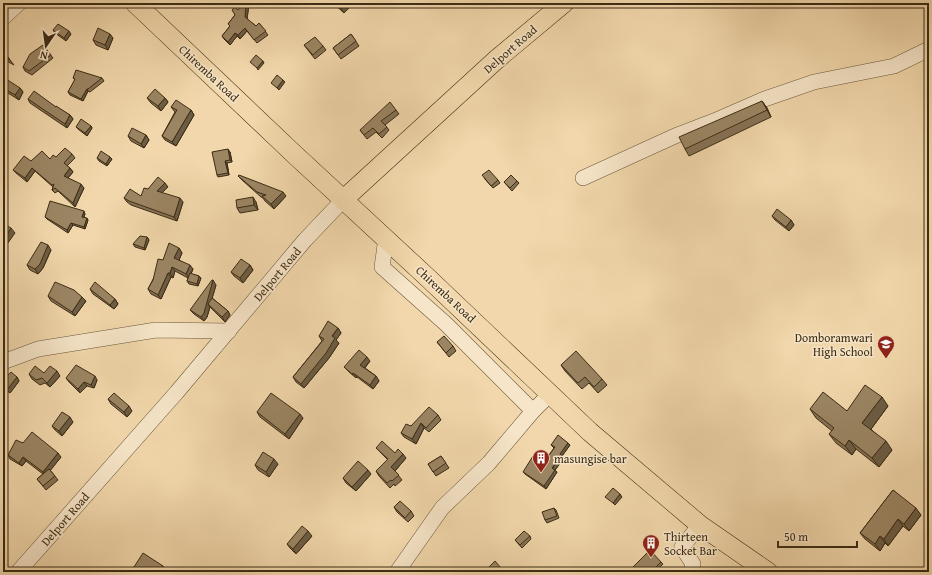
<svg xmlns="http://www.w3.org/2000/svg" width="932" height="575" font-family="'Gentium Book Plus',serif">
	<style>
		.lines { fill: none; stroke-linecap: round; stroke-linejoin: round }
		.minor-casing { stroke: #6a573a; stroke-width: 16 }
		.major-casing { stroke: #3d2c14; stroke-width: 20 }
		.minor { stroke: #f6e5c8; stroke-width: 15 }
		.major { stroke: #f1d7ab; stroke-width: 19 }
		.wall { fill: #857255; stroke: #3d2c14 }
		.shaded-wall { fill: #6c5d45; stroke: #3d2c14 }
		.building { fill: #9b8563; stroke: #3d2c14 }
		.labels { text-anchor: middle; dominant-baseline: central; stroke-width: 3; stroke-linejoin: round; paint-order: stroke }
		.street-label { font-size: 12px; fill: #3d2c14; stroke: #f6e5c8 }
		.poi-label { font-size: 12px; fill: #3d2c14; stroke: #f6e5c8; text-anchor: start }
	</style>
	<rect width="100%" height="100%" fill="#f1d7ab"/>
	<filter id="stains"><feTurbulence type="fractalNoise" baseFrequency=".005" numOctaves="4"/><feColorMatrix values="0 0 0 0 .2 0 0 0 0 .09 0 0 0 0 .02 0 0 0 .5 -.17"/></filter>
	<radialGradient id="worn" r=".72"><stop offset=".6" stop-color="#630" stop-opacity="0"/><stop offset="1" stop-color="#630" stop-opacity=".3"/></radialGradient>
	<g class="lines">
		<g class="minor-casing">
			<g id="minor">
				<path d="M 3,18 L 19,3"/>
				<path d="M 583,178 L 675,136 L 714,121 L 762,100 L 814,82 L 894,66 L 929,49"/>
				<path d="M 386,238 L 382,267 L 446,324 L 533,411"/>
				<path d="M 3,362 L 38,349 L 156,330 L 229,331"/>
				<path d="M 18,572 L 177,392 L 305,240 L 344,199"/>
				<path d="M 397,572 L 442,508 L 489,463 L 533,411 L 550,394"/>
				<path d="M 691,572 L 693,564 L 682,547 L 700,525"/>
			</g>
		</g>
		<g class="major-casing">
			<g id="major">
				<path d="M 135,3 L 294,154 L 428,278 L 590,432 L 700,525 L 768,572"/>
				<path d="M 344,199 L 497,59 L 564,3"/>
			</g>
		</g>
		<use href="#minor" class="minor"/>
		<use href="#major" class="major"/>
	</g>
	<g class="wall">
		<path d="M 244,3 L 249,3 L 247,19 L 256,26 L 259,23 L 268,35 L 257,43 L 247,31 L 240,39 L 237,36 L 230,45 L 224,39 L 222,36 L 230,26 L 228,24 Z"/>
		<path d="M 333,3 L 352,3 L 353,4 L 344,13 Z"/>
		<path d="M 53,30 L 71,34 L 66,41 L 55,33 Z"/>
		<path d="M 351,34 L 359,46 L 341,59 L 333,48 Z"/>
		<path d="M 113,38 L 108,50 L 96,45 L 93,40 Z"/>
		<path d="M 43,45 L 53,58 L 32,75 L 25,71 L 23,67 Z"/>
		<path d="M 304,45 L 323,46 L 326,50 L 315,59 Z"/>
		<path d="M 3,50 L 10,60 L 14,65 L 3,59 Z"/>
		<path d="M 73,78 L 102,78 L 104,81 L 90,92 L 88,91 L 83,101 L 70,95 L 68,92 L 75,80 Z"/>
		<path d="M 3,84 L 20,88 L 23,92 L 19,100 L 5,91 L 3,89 Z"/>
		<path d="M 147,98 L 165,98 L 168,102 L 161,111 L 151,103 Z"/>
		<path d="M 28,99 L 56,107 L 70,115 L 73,119 L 67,128 L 30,103 Z"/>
		<path d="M 762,101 L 767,108 L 771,117 L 689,156 L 685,149 Z"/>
		<path d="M 171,107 L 191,110 L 194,115 L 176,146 L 165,140 L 162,136 L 175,112 Z"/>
		<path d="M 396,110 L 399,114 L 385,125 L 389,130 L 382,138 L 376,132 L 367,139 L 360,130 Z"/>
		<path d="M 91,126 L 92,128 L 87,136 L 78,129 L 76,127 Z"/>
		<path d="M 146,135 L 149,140 L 144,148 L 131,141 L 128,136 Z"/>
		<path d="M 230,152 L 232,162 L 227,163 L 229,175 L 218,177 L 217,175 Z"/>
		<path d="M 72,154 L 75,158 L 67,166 L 70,168 L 73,172 L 68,178 L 84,188 L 75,207 L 58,191 L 55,193 L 52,190 L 53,187 L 35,171 L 27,182 L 16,173 L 13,170 L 31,161 L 50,159 Z"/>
		<path d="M 110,157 L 112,159 L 107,166 L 99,161 L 97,158 Z"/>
		<path d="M 238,176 L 286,196 L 274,209 L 265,201 L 263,198 L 261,197 L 242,180 Z"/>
		<path d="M 484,178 L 498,180 L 500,183 L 493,188 Z"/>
		<path d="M 517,181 L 519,183 L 512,191 L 504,182 Z"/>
		<path d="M 168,187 L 162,193 L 183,202 L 177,221 L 131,205 L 127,202 L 124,198 L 141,196 L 148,189 Z"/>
		<path d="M 256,202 L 258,210 L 240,213 L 237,208 Z"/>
		<path d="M 85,214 L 84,217 L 88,220 L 85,229 L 73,225 L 68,233 L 47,219 L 45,217 Z"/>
		<path d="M 772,216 L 791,220 L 794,225 L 789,231 L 775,220 Z"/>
		<path d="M 147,237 L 149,240 L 145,250 L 135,247 L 133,244 Z"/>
		<path d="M 179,248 L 182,253 L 179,260 L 193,269 L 191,274 L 199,276 L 201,278 L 198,286 L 189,284 L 187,281 L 188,278 L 175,271 L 173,278 L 171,277 L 161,299 L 151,294 L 148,289 L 163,260 Z"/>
		<path d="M 51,250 L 43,268 L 38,274 L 30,270 L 27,265 Z"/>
		<path d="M 250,265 L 253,270 L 243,283 L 234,276 L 231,272 Z"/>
		<path d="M 216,285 L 212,298 L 228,311 L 230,315 L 225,322 L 210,307 L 207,317 L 204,321 L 194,314 L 190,310 Z"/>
		<path d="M 90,289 L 115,299 L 118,304 L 114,309 L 93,294 Z"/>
		<path d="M 48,296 L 86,301 L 75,316 L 51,301 Z"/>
		<path d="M 338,328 L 341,333 L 336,340 L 339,343 L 329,358 L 304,388 L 296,382 L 293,377 L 322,341 L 319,336 Z"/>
		<path d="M 437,342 L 453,346 L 456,351 L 449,357 Z"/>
		<path d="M 370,361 L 365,368 L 376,376 L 379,381 L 373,389 L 357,377 L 356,378 L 348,371 L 344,367 Z"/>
		<path d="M 561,365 L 602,379 L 607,385 L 598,393 L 589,383 L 582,389 L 565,371 Z"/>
		<path d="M 44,373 L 60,376 L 50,387 L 45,383 L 40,385 L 32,379 L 29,374 Z"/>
		<path d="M 17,377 L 19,381 L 10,393 L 3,388 L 3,380 Z"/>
		<path d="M 66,378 L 97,380 L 94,388 L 87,386 L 80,393 L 69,382 Z"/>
		<path d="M 108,399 L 132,411 L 127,417 L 111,404 Z"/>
		<path d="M 888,406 L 871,429 L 892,450 L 879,467 L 856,449 L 852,455 L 836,443 L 829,434 L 832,431 L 816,418 L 810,409 L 847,411 Z"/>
		<path d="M 257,412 L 303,418 L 289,439 L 260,417 Z"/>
		<path d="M 438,415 L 441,420 L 429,432 L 424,428 L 416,444 L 404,437 L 401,433 L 411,426 Z"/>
		<path d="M 73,422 L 62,436 L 55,430 L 52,426 Z"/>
		<path d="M 23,443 L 61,457 L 50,470 L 58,480 L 46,490 L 37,479 L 43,474 L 26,461 L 22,466 L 10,459 L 8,455 Z"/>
		<path d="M 568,443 L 570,445 L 562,456 L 564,458 L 555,470 L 557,472 L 546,489 L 525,474 L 523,472 L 544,462 L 554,448 L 551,445 Z"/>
		<path d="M 376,448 L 395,453 L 406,458 L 395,471 L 402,480 L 395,486 L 394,484 L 390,488 L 379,476 L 376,471 L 388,460 Z"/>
		<path d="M 441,456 L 449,468 L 436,476 L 428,464 Z"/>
		<path d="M 278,464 L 269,477 L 258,470 L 255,465 Z"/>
		<path d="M 371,474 L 356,491 L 346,483 L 343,478 Z"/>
		<path d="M 893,490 L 921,515 L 909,531 L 903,526 L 888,546 L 885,543 L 880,551 L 865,539 L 860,533 Z"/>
		<path d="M 929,504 L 929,517 L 924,510 Z"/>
		<path d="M 394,507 L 411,511 L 414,516 L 408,522 L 397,512 Z"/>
		<path d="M 554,508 L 556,510 L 559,518 L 547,523 L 545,520 Z"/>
		<path d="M 312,536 L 296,554 L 290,548 L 287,544 Z"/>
		<path d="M 530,536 L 531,539 L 522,548 L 515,540 Z"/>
		<path d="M 661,562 L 663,564 L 655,572 L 628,572 Z"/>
		<path d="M 163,566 L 166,571 L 165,572 L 138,572 L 134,567 Z"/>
		<path d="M 501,568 L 504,572 L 484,572 Z"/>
	</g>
	<g class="shaded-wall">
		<path d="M 246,3 L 249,3 L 247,20 L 245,17 Z"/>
		<path d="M 342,3 L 352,3 L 353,4 L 344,13 L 339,6 Z"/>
		<path d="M 245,28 L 247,31 L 240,39 L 238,35 Z"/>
		<path d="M 69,31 L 71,34 L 66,41 L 64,38 Z"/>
		<path d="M 235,33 L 237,36 L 230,45 L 228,42 Z"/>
		<path d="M 110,34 L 113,38 L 108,50 L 105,45 Z"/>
		<path d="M 263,61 L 264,63 L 258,70 L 257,68 Z"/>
		<path d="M 283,80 L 285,82 L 279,90 L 277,88 Z"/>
		<path d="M 20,88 L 23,92 L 19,100 L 15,95 Z"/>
		<path d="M 87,89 L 88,91 L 83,101 L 81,99 Z"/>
		<path d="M 165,98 L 168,102 L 161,111 L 158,106 Z"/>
		<path d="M 762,101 L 767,108 L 771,117 L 767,110 Z"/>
		<path d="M 191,110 L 194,115 L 176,146 L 172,142 Z"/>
		<path d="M 70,115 L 73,119 L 67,128 L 65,124 Z"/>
		<path d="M 91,126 L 92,128 L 87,136 L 85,133 Z"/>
		<path d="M 146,135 L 149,140 L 144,148 L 141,144 Z"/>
		<path d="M 228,149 L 230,152 L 232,162 L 230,160 Z"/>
		<path d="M 110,157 L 112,159 L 107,166 L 106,164 Z"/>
		<path d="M 225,161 L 227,163 L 229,175 L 228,173 Z"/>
		<path d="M 32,168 L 35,171 L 27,182 L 25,178 Z"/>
		<path d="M 70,168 L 73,172 L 66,180 L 64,176 Z"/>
		<path d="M 165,183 L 168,187 L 160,195 L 157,191 Z"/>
		<path d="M 81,184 L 84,188 L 75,207 L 73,203 Z"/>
		<path d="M 283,192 L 286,196 L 274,209 L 271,204 Z"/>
		<path d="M 253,197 L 256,202 L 258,210 L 254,205 Z"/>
		<path d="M 180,198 L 183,202 L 177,221 L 174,217 Z"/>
		<path d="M 84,211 L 85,214 L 83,219 L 82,217 Z"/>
		<path d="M 87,218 L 88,220 L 85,229 L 84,227 Z"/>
		<path d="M 791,220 L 794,225 L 789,231 L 786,227 Z"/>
		<path d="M 71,223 L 73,225 L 68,233 L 67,230 Z"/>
		<path d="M 11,228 L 15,233 L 5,247 L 3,243 L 3,241 Z"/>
		<path d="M 147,237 L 149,240 L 145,250 L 144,248 Z"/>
		<path d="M 48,245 L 51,250 L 43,268 L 38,274 L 35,269 Z"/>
		<path d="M 179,248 L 182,253 L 178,262 L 174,258 Z"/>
		<path d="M 190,265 L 193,269 L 189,278 L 186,274 Z"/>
		<path d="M 250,265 L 253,270 L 243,283 L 240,278 Z"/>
		<path d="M 172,267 L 175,271 L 173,278 L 170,273 Z"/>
		<path d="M 168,273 L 171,277 L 161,299 L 158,295 Z"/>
		<path d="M 199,276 L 201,278 L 198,286 L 197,284 Z"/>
		<path d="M 213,280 L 216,285 L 210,306 L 208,304 L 210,307 L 207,317 L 204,321 L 201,317 Z"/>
		<path d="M 82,297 L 86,301 L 75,316 L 72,312 Z"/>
		<path d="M 115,299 L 118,304 L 114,309 L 110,305 Z"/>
		<path d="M 228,311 L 230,315 L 225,322 L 222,317 Z"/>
		<path d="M 338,328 L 341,333 L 336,340 L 339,343 L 329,358 L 304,388 L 301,384 Z"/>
		<path d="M 367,357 L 370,361 L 363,369 L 360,365 Z"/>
		<path d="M 57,371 L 60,376 L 50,387 L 47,383 Z"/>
		<path d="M 353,373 L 357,377 L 356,378 L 352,374 Z"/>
		<path d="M 95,376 L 97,380 L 94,388 L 91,385 Z"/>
		<path d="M 376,376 L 379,381 L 373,389 L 370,385 Z"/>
		<path d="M 17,377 L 19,381 L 10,393 L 7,390 Z"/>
		<path d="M 84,382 L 87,386 L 80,393 L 78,389 Z"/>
		<path d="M 882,397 L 888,406 L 869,432 L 862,423 Z"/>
		<path d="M 129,406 L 132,411 L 127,417 L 124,412 Z"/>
		<path d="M 300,414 L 303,418 L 289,439 L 285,434 Z"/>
		<path d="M 70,417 L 73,422 L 62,436 L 59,431 Z"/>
		<path d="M 421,423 L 424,428 L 416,444 L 412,439 Z"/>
		<path d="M 849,440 L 856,449 L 852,455 L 845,446 Z"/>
		<path d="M 886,441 L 892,450 L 879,467 L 872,458 Z"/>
		<path d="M 568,443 L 570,445 L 562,456 L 564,458 L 555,470 L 557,472 L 546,489 L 544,486 L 560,454 Z"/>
		<path d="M 58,453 L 61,457 L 46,476 L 43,472 Z"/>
		<path d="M 403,454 L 406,458 L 394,472 L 391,467 Z"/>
		<path d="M 23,457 L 26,461 L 22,466 L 19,463 Z"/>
		<path d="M 274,459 L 278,464 L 269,477 L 266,472 Z"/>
		<path d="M 368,470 L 371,474 L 356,491 L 352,487 Z"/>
		<path d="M 620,494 L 622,497 L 615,505 L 613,503 Z"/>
		<path d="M 916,508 L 921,515 L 909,531 L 904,524 Z"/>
		<path d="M 898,519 L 903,526 L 888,546 L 884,539 Z"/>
		<path d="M 308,531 L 312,536 L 296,554 L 293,549 Z"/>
		<path d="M 880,536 L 885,543 L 880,551 L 875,544 Z"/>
		<path d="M 163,566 L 166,571 L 165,572 L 159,572 Z"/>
	</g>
	<g class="building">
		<path d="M 244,3 L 246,3 L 245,17 L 256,26 L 259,23 L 266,31 L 254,40 L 245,28 L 238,35 L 235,33 L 228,42 L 222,36 L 230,26 L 228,24 L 235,15 L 232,10 L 235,7 L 238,10 Z"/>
		<path d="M 335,3 L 342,3 L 339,6 Z"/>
		<path d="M 58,24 L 69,31 L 64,38 L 53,30 Z"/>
		<path d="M 98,28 L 110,34 L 105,45 L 93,40 Z"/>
		<path d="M 351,34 L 356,41 L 338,55 L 333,48 Z"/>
		<path d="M 315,37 L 323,46 L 313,55 L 304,45 Z"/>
		<path d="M 43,45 L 51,55 L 29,71 L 23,67 L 30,54 Z"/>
		<path d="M 3,50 L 10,60 L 3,56 Z"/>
		<path d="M 256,55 L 263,61 L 257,68 L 250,62 Z"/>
		<path d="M 76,70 L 102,78 L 88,89 L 87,89 L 81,99 L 68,92 L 75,79 L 73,78 Z"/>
		<path d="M 277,75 L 283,80 L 277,88 L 271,83 Z"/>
		<path d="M 6,79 L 20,88 L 15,95 L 3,88 L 3,84 Z"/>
		<path d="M 155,89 L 165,98 L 158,106 L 147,98 Z"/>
		<path d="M 34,91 L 56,107 L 56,106 L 70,115 L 65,124 L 28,99 Z"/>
		<path d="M 176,100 L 191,110 L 172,142 L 162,136 L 177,110 L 171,107 Z"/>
		<path d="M 762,101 L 767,110 L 685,149 L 679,137 Z"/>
		<path d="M 390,102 L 396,110 L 381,121 L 387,127 L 379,134 L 373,128 L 364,135 L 360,130 Z"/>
		<path d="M 81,119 L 91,126 L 85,133 L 76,127 Z"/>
		<path d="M 132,128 L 146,135 L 141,144 L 128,136 Z"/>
		<path d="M 65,148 L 72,154 L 64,163 L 70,168 L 64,176 L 81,184 L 73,203 L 55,188 L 52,190 L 54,184 L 52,185 L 32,168 L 25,178 L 13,170 L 24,156 L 31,161 L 42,151 L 50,159 L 53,155 L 56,157 Z"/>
		<path d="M 228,149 L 230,160 L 225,161 L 228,173 L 217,175 L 212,152 Z"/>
		<path d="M 101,151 L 110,157 L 106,164 L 97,158 Z"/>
		<path d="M 489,170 L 498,180 L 491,186 L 482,175 Z"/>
		<path d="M 239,175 L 283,192 L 271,204 L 262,196 L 266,195 L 257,192 L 238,176 Z"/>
		<path d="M 511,175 L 517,181 L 510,188 L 504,182 Z"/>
		<path d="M 158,177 L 165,183 L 157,191 L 180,198 L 174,217 L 129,201 L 124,198 L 130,189 L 141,196 L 144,188 L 148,189 Z"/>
		<path d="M 253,197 L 254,205 L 237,208 L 236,200 Z"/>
		<path d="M 50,201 L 84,211 L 82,217 L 87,218 L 84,227 L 71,223 L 67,230 L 45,217 Z"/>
		<path d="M 777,209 L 791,220 L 786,227 L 772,216 Z"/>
		<path d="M 4,224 L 11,228 L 3,241 L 3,226 Z"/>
		<path d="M 140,236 L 147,237 L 144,248 L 133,244 Z"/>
		<path d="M 41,242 L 48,245 L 40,264 L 35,269 L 27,265 Z"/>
		<path d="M 169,243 L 179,248 L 174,258 L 190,265 L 186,274 L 172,267 L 170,273 L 168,273 L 158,295 L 148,289 L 153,280 L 158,259 L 163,260 Z"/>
		<path d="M 241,259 L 250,265 L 240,278 L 231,272 Z"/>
		<path d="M 190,273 L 199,276 L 197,284 L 187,281 Z"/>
		<path d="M 212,280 L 213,280 L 204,313 L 201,317 L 190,310 Z"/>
		<path d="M 55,282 L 74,290 L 82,297 L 72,312 L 48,296 Z"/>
		<path d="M 95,282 L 115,299 L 110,305 L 90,289 Z"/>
		<path d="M 212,298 L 228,311 L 222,317 L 208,304 Z"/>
		<path d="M 328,321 L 338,328 L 332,336 L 335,338 L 326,353 L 301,384 L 293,377 L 324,339 L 319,336 Z"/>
		<path d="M 444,336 L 453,346 L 446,353 L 437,342 Z"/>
		<path d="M 359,350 L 367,357 L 360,365 L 376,376 L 370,385 L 353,373 L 352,374 L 344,367 Z"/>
		<path d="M 576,351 L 602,379 L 594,387 L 585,377 L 578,383 L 561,365 Z"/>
		<path d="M 76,365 L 95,376 L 91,385 L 84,382 L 78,389 L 66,378 Z"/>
		<path d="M 35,366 L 44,373 L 50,366 L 57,371 L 47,383 L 42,378 L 36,380 L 29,374 Z"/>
		<path d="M 11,372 L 17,377 L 7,390 L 3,387 L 3,380 Z"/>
		<path d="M 865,385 L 882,397 L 862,423 L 886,441 L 872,458 L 849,440 L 845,446 L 829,434 L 834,428 L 810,409 L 823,392 L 847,411 Z"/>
		<path d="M 114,393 L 129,406 L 124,412 L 108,399 Z"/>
		<path d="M 271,393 L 300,414 L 285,434 L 257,412 Z"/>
		<path d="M 429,407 L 438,415 L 426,428 L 421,423 L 412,439 L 401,433 L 406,424 L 411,426 Z"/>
		<path d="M 62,412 L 70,417 L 59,431 L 52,426 Z"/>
		<path d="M 32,432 L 58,453 L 43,472 L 23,457 L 19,463 L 8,455 L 16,440 L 23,443 Z"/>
		<path d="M 558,435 L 568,443 L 560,454 L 562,455 L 552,468 L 555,470 L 544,486 L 523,472 L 533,456 L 544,462 L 555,447 L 551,445 Z"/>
		<path d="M 382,441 L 395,453 L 398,449 L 403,454 L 391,467 L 399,475 L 392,481 L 391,480 L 387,483 L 376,471 L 388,459 L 376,448 Z"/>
		<path d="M 263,452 L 274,459 L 266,472 L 255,465 Z"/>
		<path d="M 441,456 L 446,463 L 433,472 L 428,464 Z"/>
		<path d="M 358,461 L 368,470 L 352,487 L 343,478 Z"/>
		<path d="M 49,469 L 55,476 L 43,486 L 37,479 Z"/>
		<path d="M 613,488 L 620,494 L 613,503 L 605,497 Z"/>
		<path d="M 893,490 L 916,508 L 904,524 L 898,519 L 884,539 L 880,536 L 875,544 L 860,533 Z"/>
		<path d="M 400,501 L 411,511 L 405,518 L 394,507 Z"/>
		<path d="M 929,504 L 929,514 L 924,510 Z"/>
		<path d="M 554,508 L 557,516 L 545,520 L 542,512 Z"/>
		<path d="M 302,526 L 308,531 L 293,549 L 287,544 Z"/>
		<path d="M 524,531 L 530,536 L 520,545 L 515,540 Z"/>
		<path d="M 650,550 L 661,562 L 651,572 L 628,572 Z"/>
		<path d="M 143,553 L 163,566 L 159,572 L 142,572 L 134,567 Z"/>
		<path d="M 495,561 L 501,568 L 497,572 L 484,572 Z"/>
	</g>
	<defs>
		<g id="school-pin" transform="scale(0.9)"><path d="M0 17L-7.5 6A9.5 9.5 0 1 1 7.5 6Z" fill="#8f2418" stroke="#f6e5c8"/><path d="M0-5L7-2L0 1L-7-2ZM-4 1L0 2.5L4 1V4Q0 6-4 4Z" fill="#fff"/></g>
		<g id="building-pin" transform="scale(0.9)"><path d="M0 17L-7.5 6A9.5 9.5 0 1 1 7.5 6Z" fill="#8f2418" stroke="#f6e5c8"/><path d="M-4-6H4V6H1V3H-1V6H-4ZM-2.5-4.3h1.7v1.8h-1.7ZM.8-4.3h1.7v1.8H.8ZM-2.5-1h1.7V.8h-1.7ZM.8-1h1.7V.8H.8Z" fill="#fff"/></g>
	</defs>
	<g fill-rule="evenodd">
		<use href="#school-pin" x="886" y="344"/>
		<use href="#building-pin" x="541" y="458"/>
		<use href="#building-pin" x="651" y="543"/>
	</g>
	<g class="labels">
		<g class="street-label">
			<text transform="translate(510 49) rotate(-41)">Delport Road</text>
			<text transform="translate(209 73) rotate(43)">Chiremba Road</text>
			<text transform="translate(277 274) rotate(-50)">Delport Road</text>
			<text transform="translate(446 294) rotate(43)">Chiremba Road</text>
			<text transform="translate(65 519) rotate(-49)">Delport Road</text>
		</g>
		<g class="poi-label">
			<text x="873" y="337" text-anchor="end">Domboramwari<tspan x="873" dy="14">High School</tspan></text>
			<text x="554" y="458">masungise bar</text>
			<text x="664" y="536">Thirteen<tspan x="664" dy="14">Socket Bar</tspan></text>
		</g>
	</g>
	<rect width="932" height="575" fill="none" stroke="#f1d7ab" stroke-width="16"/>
	<rect x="4" y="4" width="924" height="567" fill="none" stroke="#3d2c14" stroke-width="2"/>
	<rect x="8" y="8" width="916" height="559" fill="none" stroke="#3d2c14"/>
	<g transform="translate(46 46) rotate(193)" stroke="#f6e5c8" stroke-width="3" paint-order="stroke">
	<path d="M0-3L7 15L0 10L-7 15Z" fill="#3d2c14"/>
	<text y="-6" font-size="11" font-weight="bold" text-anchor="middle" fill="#3d2c14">N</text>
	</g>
	<path d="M778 541v6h79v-6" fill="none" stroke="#3d2c14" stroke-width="2"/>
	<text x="784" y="541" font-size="12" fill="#3d2c14" stroke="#f6e5c8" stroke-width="3" paint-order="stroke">50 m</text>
	<rect width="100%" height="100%" filter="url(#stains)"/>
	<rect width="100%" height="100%" fill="url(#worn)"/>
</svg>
